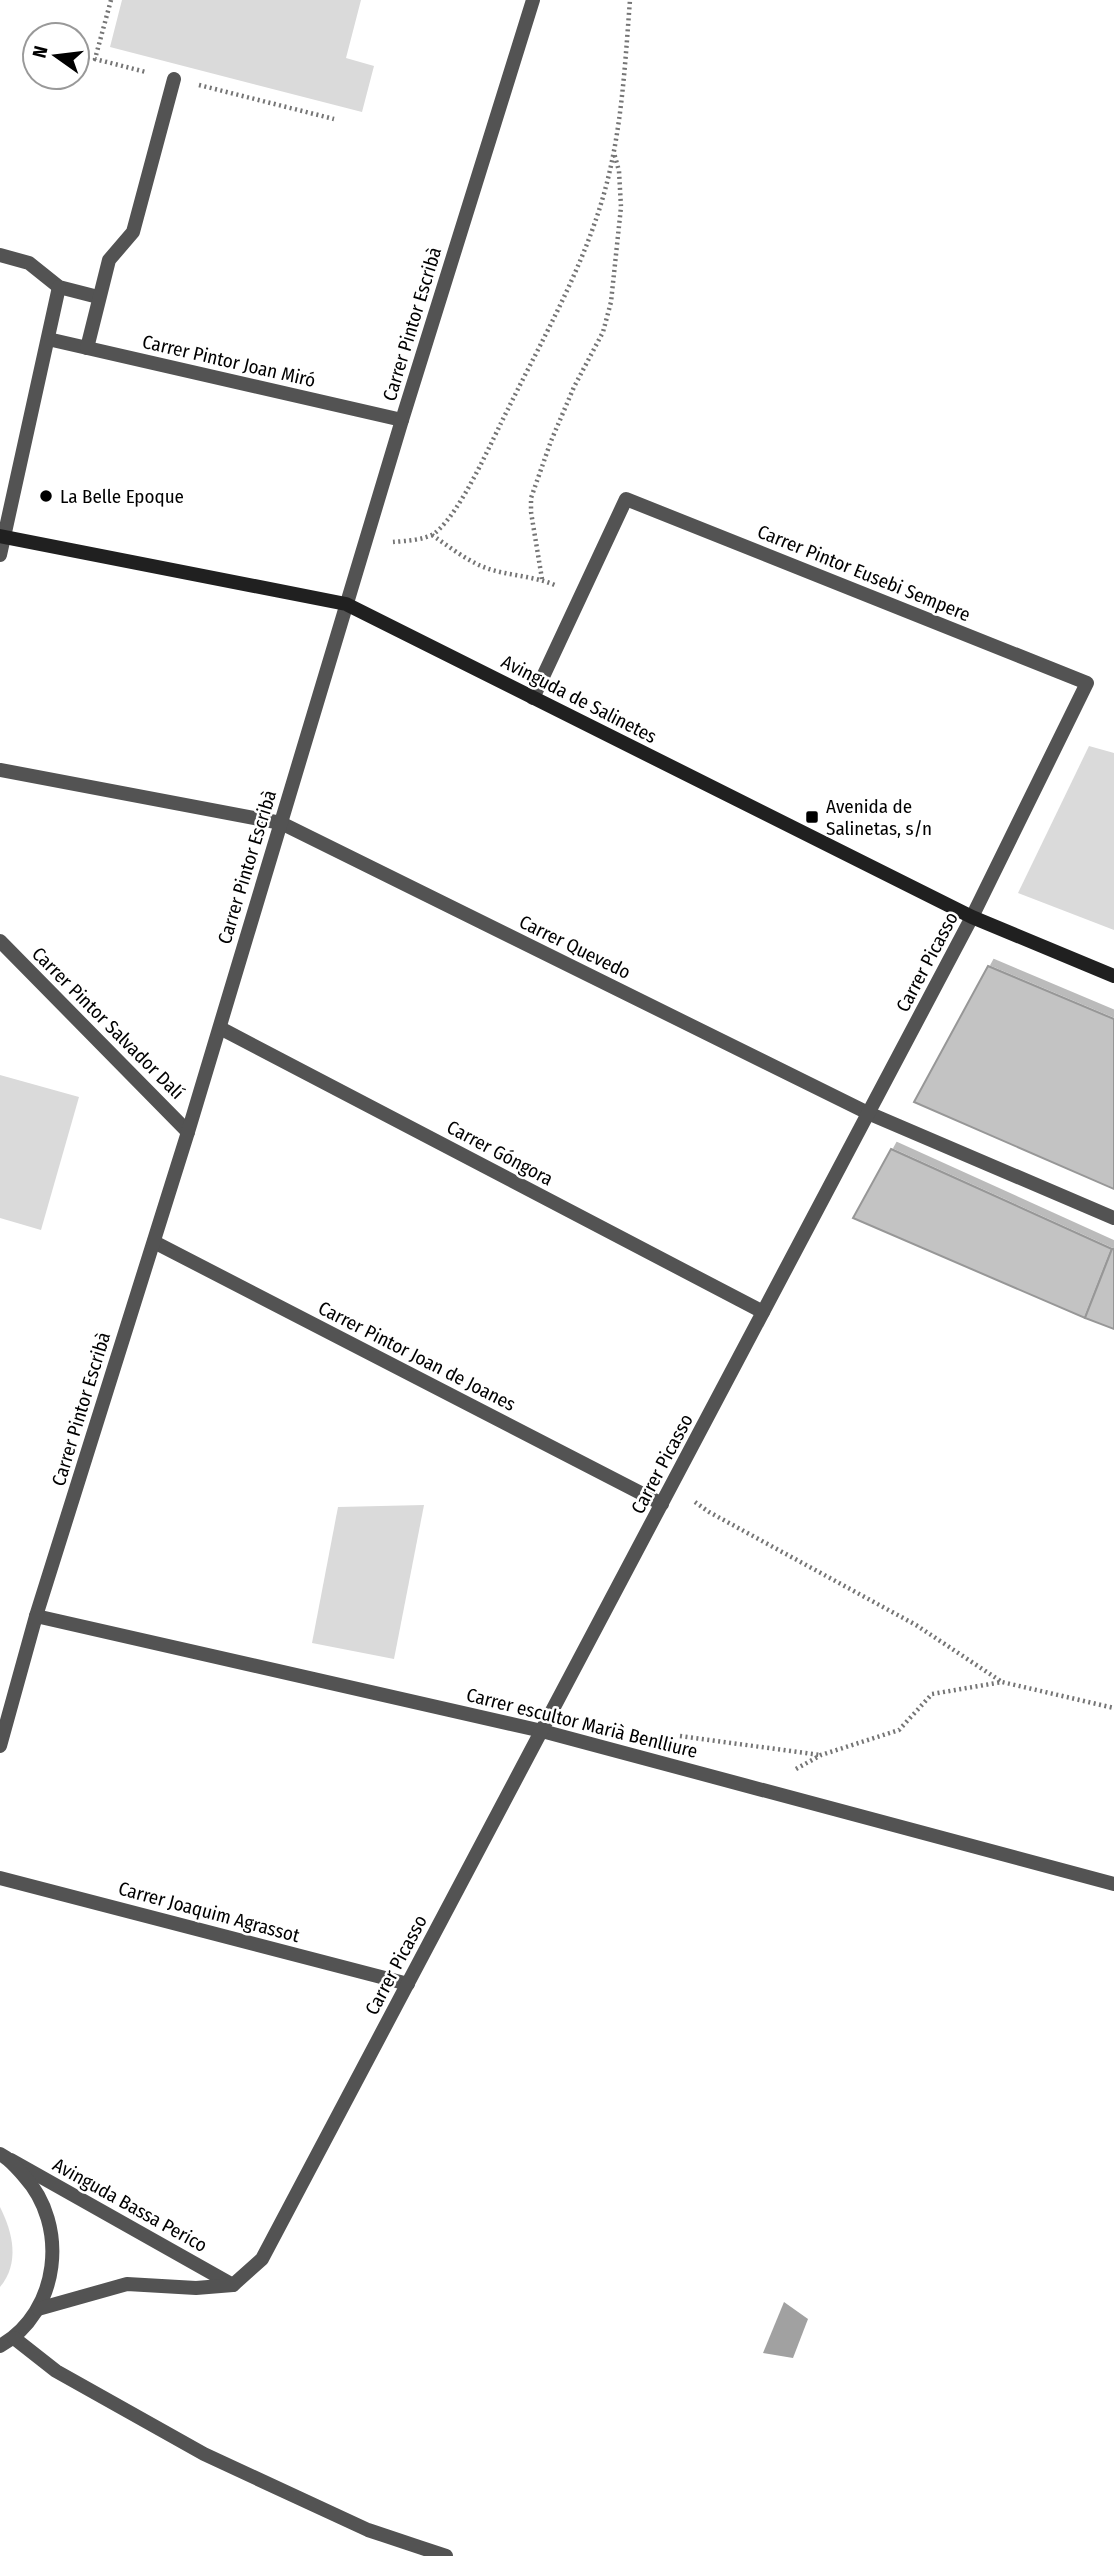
<svg xmlns="http://www.w3.org/2000/svg" width="1114" height="2556" font-family="'Fira Sans Condensed',sans-serif">
	<style>
		.green { fill: #dadada }
		.water { fill: #a1a1a1 }
		.building { fill: #c3c3c3; stroke: #979797; stroke-width: 2; filter: url(#shadow) }
		.lines { fill: none; stroke-linecap: round; stroke-linejoin: round }
		.path { stroke: #757575; stroke-width: 4.5; stroke-dasharray: 2 3.5; stroke-linecap: butt }
		.lane { stroke: #535353; stroke-width: 14 }
		.street { stroke: #535353; stroke-width: 14 }
		.secondary { stroke: #202020; stroke-width: 14 }
		.poi-dot { fill: #000; stroke: #fff; stroke-width: 2.5 }
		.labels { text-anchor: middle; dominant-baseline: central; stroke-width: 5; stroke-linejoin: round; paint-order: stroke }
		.street-label { font-size: 19px; fill: #000; stroke: #fff }
		.poi-label { font-size: 19px; fill: #000; stroke: #fff; text-anchor: start }
	</style>
	<defs>
		<filter id="shadow"><feDropShadow dx="6" dy="-6" stdDeviation="0" flood-color="#0004"/></filter>
	</defs>
	<rect width="100%" height="100%" fill="#fff"/>
	<g class="green">
		<path d="M 122,0 L 361,0 L 346,58 L 374,66 L 362,112 L 110,47 Z"/>
		<path d="M 1089,746 L 1114,753 L 1114,930 L 1018,893 Z"/>
		<path d="M 0,1075 L 79,1097 L 41,1230 L 0,1218 Z"/>
		<path d="M 424,1505 L 394,1659 L 312,1643 L 338,1507 Z"/>
		<path d="M 0,2207 C 13,2233 20,2263 0,2287 Z"/>
	</g>
	<path class="water" d="M 784,2302 L 808,2319 L 793,2358 L 763,2353 Z"/>
	<g class="building">
		<path d="M 988,966 L 1114,1019 L 1114,1189 L 914,1102 Z"/>
		<path d="M 891,1149 L 1112,1249 L 1085,1318 L 853,1218 Z"/>
		<path d="M 1112,1249 L 1114,1249 L 1114,1329 L 1085,1318 Z"/>
	</g>
	<g class="lines">
		<g class="path">
			<path d="M 111,0 L 95,59 L 146,72"/>
			<path d="M 199,85 L 334,119"/>
			<path d="M 432,535 C 450,547 468,562 489,569 C 511,576 535,576 557,586"/>
			<path d="M 393,542 C 405,541 425,540 435,533 C 462,511 491,442 508,409 C 543,338 584,267 605,190 C 622,128 625,64 630,0"/>
			<path d="M 542,579 L 531,512 L 531,498 L 551,441 L 574,387 L 603,332 L 611,302 L 621,207 L 619,171 L 614,153"/>
			<path d="M 695,1502 L 709,1512 L 916,1625 L 1002,1682"/>
			<path d="M 680,1736 L 820,1755"/>
			<path d="M 796,1769 L 821,1755 L 899,1730 L 932,1694 L 1002,1682 L 1114,1708"/>
		</g>
		<path class="lane" d="M 11,2160 L 233,2285"/>
		<g class="street">
			<path d="M 0,255 L 29,263 L 59,287 L 98,297"/>
			<path d="M 48,339 L 402,420"/>
			<path d="M 87,348 L 109,260 L 133,232 L 174,79"/>
			<path d="M 0,555 L 59,287"/>
			<path d="M 0,770 L 281,823 L 868,1113 L 1114,1218"/>
			<path d="M 0,941 L 188,1132"/>
			<path d="M 220,1028 L 763,1312"/>
			<path d="M 154,1242 L 662,1504"/>
			<path d="M 36,1616 L 542,1731 L 1114,1884"/>
			<path d="M 0,1746 L 36,1616 L 188,1132 L 402,420 L 533,0"/>
			<path d="M 0,1878 L 408,1984"/>
			<path d="M 0,2154 C 10,2159 16,2167 24,2176 C 69,2225 60,2312 0,2346"/>
			<path d="M 38,2309 L 127,2284 L 196,2288 L 233,2285 L 262,2259 L 972,917 L 1087,683 L 626,499 L 533,698"/>
			<path d="M 14,2338 L 56,2371 L 204,2454 L 368,2530 L 446,2556"/>
		</g>
		<path class="secondary" d="M 0,536 L 346,604 L 972,917 L 1114,976"/>
	</g>
	<g class="poi-dot">
		<circle cx="46" cy="496" r="7"/>
		<rect x="805" y="810" width="14" height="14" rx="3.5"/>
	</g>
	<g class="labels">
		<g class="street-label">
			<text transform="translate(412 324) rotate(-73)">Carrer Pintor Escribà</text>
			<text transform="translate(229 361) rotate(13)">Carrer Pintor Joan Miró</text>
			<text transform="translate(864 573) rotate(22)">Carrer Pintor Eusebi Sempere</text>
			<text transform="translate(579 699) rotate(27)">Avinguda de Salinetes</text>
			<text transform="translate(247 867) rotate(-73)">Carrer Pintor Escribà</text>
			<text transform="translate(575 947) rotate(26)">Carrer Quevedo</text>
			<text transform="translate(927 962) rotate(-62)">Carrer Picasso</text>
			<text transform="translate(108 1023) rotate(45)">Carrer Pintor Salvador Dalí</text>
			<text transform="translate(500 1153) rotate(28)">Carrer Góngora</text>
			<text transform="translate(417 1356) rotate(27)">Carrer Pintor Joan de Joanes</text>
			<text transform="translate(81 1409) rotate(-73)">Carrer Pintor Escribà</text>
			<text transform="translate(662 1464) rotate(-62)">Carrer Picasso</text>
			<text transform="translate(582 1723) rotate(14)">Carrer escultor Marià Benlliure</text>
			<text transform="translate(209 1912) rotate(15)">Carrer Joaquim Agrassot</text>
			<text transform="translate(396 1965) rotate(-62)">Carrer Picasso</text>
			<text transform="translate(130 2205) rotate(29)">Avinguda Bassa Perico</text>
		</g>
		<g class="poi-label">
			<text x="60" y="496">La Belle Epoque</text>
			<text x="826" y="806">Avenida de<tspan x="826" dy="22">Salinetas, s/n</tspan></text>
		</g>
	</g>
	<g transform="translate(56 56) rotate(284)"><circle r="33" fill="#ffffff" stroke="#999999" stroke-width="2"/>
	<path d="M0-5L12 26L0 18L-12 26Z" fill="#000000"/>
	<text y="-10" font-size="19" font-weight="bold" text-anchor="middle" fill="#000000">N</text>
	</g>
</svg>
